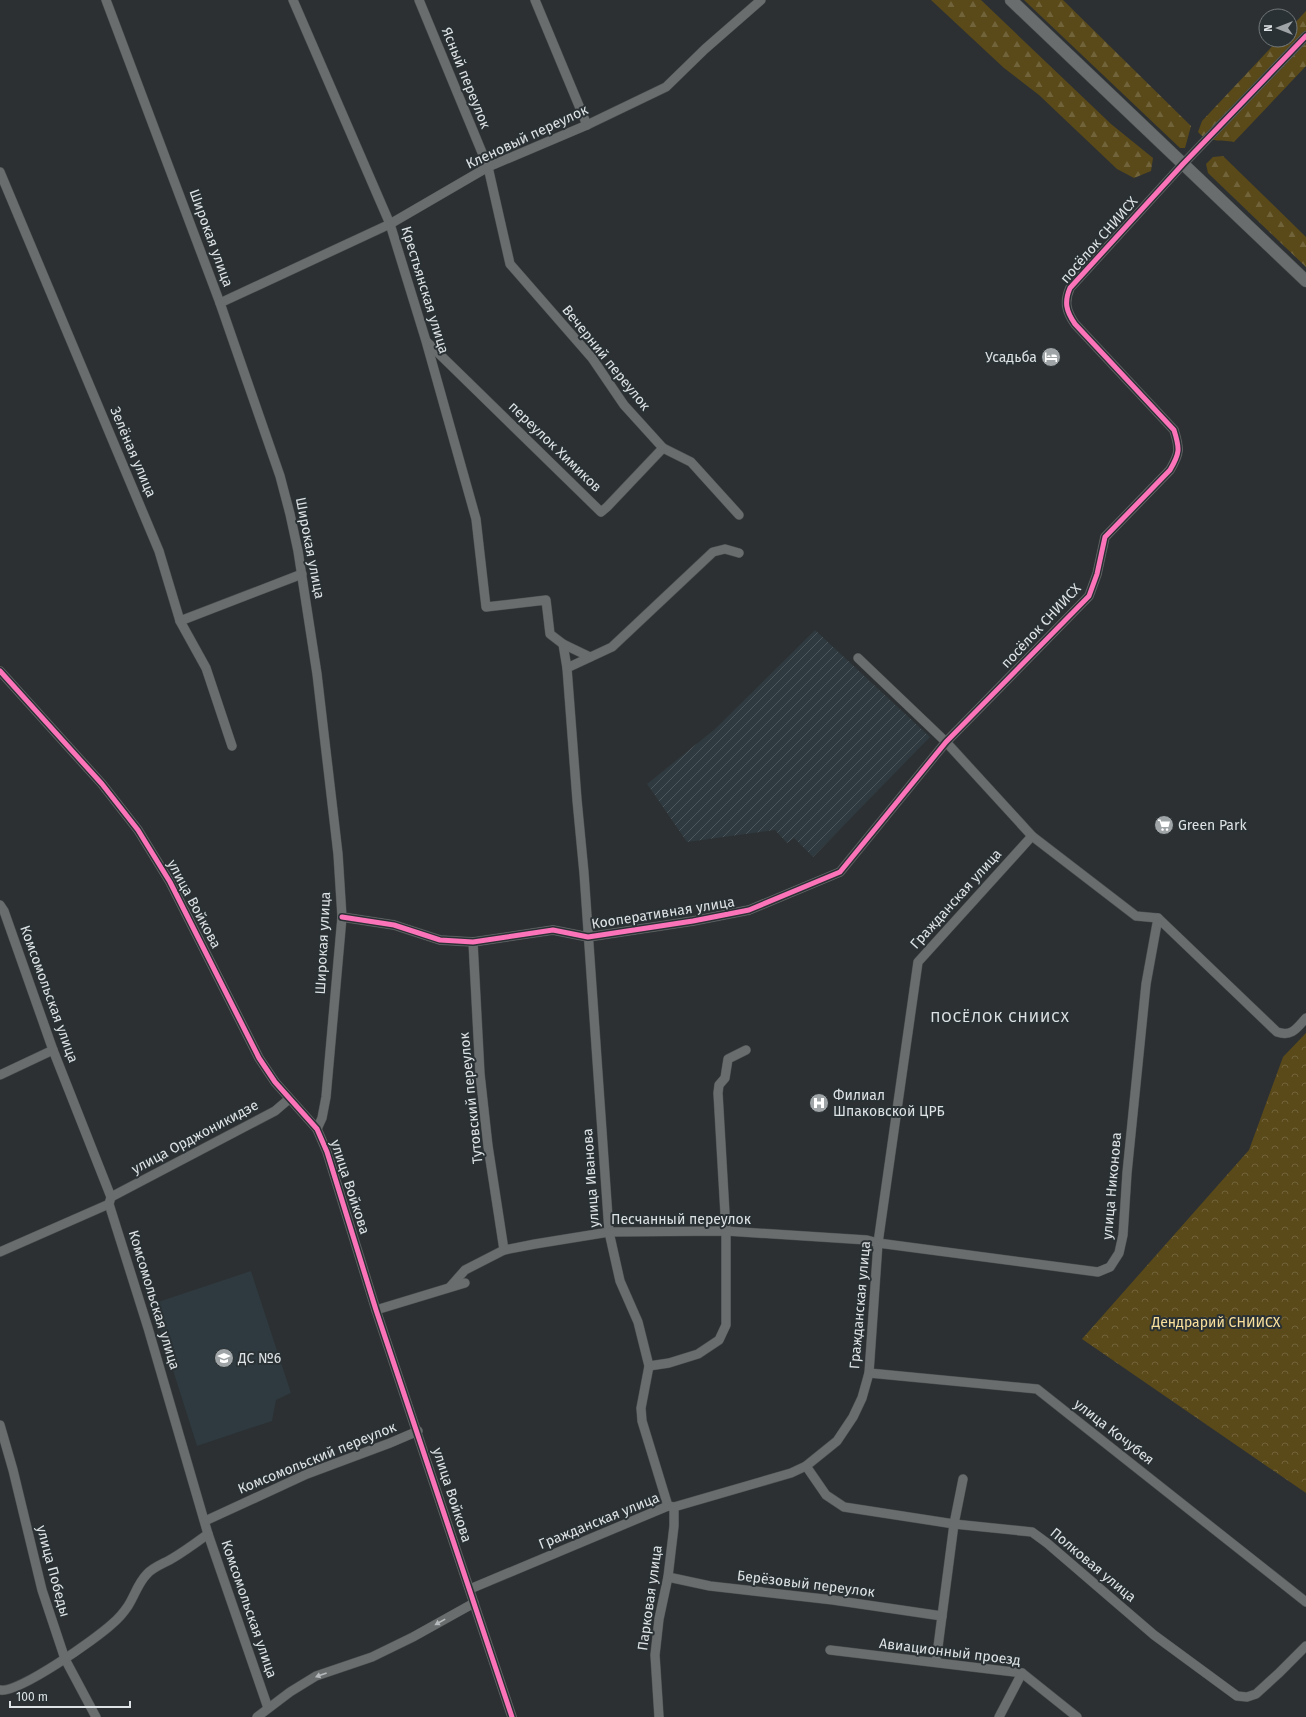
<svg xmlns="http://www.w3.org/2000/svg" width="1306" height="1717" font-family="'Fira Sans',sans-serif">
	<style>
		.built { fill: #2e3a3f }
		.industrial { fill: url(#industrial-furrows) }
		.forest { fill: url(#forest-firs) }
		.park { fill: url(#park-crowns) }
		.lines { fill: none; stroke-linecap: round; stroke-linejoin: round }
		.minor-casing { stroke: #494d4e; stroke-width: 10 }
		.tertiary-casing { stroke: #494d4e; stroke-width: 13 }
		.minor { stroke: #6a6d6e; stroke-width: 9 }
		.tertiary { stroke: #6a6d6e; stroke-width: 12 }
		.cycleway-casing { stroke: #2a3134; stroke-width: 8 }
		.cycleway { stroke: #fb73b8; stroke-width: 5 }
		.oneway { fill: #b5b9bb }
		.labels { text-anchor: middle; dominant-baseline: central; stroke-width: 4; stroke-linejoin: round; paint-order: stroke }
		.street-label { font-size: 14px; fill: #dde2e4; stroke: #2a3134 }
		.poi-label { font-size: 14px; fill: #dde2e4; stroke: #2a3134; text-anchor: start }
		.park-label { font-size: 14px; fill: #fae09d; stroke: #2a3134 }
		.neighbourhood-label { font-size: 15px; letter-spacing: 1px; fill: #dde2e4; stroke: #2a3134 }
	</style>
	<defs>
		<pattern id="industrial-furrows" width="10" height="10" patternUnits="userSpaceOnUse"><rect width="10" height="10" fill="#2e3a3f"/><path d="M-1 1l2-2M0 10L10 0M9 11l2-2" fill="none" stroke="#4c565b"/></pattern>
		<pattern id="forest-firs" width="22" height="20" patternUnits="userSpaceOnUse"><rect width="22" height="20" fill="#5a4919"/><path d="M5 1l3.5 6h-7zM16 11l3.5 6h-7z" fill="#71633a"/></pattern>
		<pattern id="park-crowns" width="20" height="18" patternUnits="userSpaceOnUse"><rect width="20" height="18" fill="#5a4919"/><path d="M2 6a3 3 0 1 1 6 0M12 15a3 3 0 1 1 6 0" fill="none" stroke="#71633a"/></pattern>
	</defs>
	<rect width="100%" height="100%" fill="#2c3032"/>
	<path class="built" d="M 251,1271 L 291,1393 L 276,1400 L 272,1421 L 197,1446 L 152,1304 Z"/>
	<path class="industrial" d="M 815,630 L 930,737 L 813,857 L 794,838 L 787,843 L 775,830 L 687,842 L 647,784 L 715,729 Z"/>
	<g class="forest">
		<path d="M 931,0 L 981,0 L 1111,124 L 1153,158 L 1151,171 L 1134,178 L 1117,169 L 1039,95 L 1004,68 Z"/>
		<path d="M 1024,0 L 1063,0 L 1191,126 L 1185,148 L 1180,148 Z"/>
		<path d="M 1306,11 L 1306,66 L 1234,142 C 1221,139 1208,144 1198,132 L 1202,121 L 1278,40 L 1290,40 L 1290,28 Z"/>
		<path d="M 1223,156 L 1306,237 L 1306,267 L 1208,173 L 1206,164 L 1213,157 Z"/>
	</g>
	<path class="park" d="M 1306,1033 L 1306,1493 L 1082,1339 L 1249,1150 L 1283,1057 Z"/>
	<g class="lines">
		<g class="minor-casing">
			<g id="minor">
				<path d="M 106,0 L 220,303 L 280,476 L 290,514 L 298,551 L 317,674 L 338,854 L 342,917 L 326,1097 L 322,1118 L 317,1129"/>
				<path d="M 293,0 L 390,224 L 426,341 L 476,519 L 486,607 L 546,600 L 550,634 L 563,644 L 590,657"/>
				<path d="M 419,0 L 488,167 L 510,264 L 592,358 L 624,405 L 663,448 L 691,462 L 739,515"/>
				<path d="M 535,0 L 587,125"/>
				<path d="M 0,172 L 159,551 L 180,621 L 206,668 L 232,746"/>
				<path d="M 220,303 L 390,224 L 488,167 L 587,125 L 666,87 L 705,49 L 761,0"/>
				<path d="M 427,342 L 601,512 L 607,507 L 663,448"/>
				<path d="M 180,621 L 302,574"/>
				<path d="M 563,644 L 567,668"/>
				<path d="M 858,658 L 946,742 L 1032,836 L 1136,916 L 1158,918 L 1277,1032 C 1292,1037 1297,1028 1306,1018"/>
				<path d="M 0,671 L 102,784 L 138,830 L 170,882 L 259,1058 L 275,1082 L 317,1129 L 327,1152 L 376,1310 L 512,1717"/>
				<path d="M 0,905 L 4,911 L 53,1050 L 111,1197 L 109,1204 L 148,1328 L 208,1534 L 268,1708"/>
				<path d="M 342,917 L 394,925 L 440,940 L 473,942 L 553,930 L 588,937 L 693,921 L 749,910 L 840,872 L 946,742 L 1089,596 L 1097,574 L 1105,537 L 1170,470 C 1180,453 1180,449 1174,430 L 1075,324 C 1066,311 1064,302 1070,288 L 1183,164 L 1306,36"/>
				<path d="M 473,942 L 480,1074 L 488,1146 L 504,1250"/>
				<path d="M 0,1075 L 53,1050"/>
				<path d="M 111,1197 L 275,1111 L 289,1099"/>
				<path d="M 0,1252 L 109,1204"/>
				<path d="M 450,1287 L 465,1270 L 504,1250 L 535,1244 L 609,1232 L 726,1231 L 867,1240 L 878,1243 L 1098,1272 L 1110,1267 L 1119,1253 L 1123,1235 L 1127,1173 L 1146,984 L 1158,918"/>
				<path d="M 376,1310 L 465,1283"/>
				<path d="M 649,1366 L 669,1363 L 698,1354 L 719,1340 L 726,1325 L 726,1231 L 718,1093 L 719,1085 L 725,1078 L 728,1059 L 746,1050"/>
				<path d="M 869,1373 L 1037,1389 L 1306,1602"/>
				<path d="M 0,1425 L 13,1470 L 42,1590 L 65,1659 L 96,1717"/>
				<path d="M 806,1466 L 826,1495 L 844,1507 L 954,1524 L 1032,1532 L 1047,1543 L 1154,1635 L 1237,1696 L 1247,1697 L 1256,1694 L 1279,1673 L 1306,1646"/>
				<path d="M 668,1506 L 642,1421 L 641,1408 L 649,1366 L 638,1322 L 620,1281 L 609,1232 L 584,873 L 577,800 L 567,668 L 612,647 L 713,552 L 725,549 L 739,553"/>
				<path d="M 205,1521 L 307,1474 L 390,1443 L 418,1431"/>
				<path d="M 668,1577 L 710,1586 L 833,1600 L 942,1616"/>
				<path d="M 470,1589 L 668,1506 L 674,1507 L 791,1473 L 806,1466 L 837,1441 L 853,1417 L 862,1398 L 869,1373 L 878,1243 L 918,962 L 1032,836"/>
				<path d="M 830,1650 L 1022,1673 L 1077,1717"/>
				<path d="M 936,1662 L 954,1524 L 963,1479"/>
				<path d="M 0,1690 C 18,1694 97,1638 112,1624 C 118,1619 124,1612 128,1606 C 135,1595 138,1583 147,1574 C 153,1567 165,1563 173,1558 C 185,1551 197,1542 208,1534"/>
				<path d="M 257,1717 L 290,1692 L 316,1676 L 372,1657 L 413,1637 L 474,1603"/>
				<path d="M 659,1717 L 655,1655 L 659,1619 L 668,1577 L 674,1526 L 674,1507"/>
				<path d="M 999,1717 L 1022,1673"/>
			</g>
		</g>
		<g class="tertiary-casing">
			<path id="tertiary" d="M 1011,0 L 1306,281"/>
		</g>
		<use href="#minor" class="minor"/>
		<use href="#tertiary" class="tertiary"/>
		<g class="cycleway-casing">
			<g id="cycleway">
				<path d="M 0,671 L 102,784 L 138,830 L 170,882 L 259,1058 L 275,1082 L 317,1129 L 327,1152 L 376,1310 L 512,1717"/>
				<path d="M 342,917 L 394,925 L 440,940 L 473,942 L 553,930 L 588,937 L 693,921 L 749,910 L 840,872 L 946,742 L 1089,596 L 1097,574 L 1105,537 L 1170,470 C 1180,453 1180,449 1174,430 L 1075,324 C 1066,311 1064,302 1070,288 L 1183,164 L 1306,36"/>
			</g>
		</g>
		<use href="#cycleway" class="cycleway"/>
	</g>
	<defs><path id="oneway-solid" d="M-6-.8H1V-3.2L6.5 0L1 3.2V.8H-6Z"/></defs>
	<g class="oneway">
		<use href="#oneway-solid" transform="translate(440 1622) rotate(151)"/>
		<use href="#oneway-solid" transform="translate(321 1675) rotate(160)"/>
	</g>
	<defs>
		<g id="hotel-disc" transform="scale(1)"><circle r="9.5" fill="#9fa4a6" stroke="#2a3134"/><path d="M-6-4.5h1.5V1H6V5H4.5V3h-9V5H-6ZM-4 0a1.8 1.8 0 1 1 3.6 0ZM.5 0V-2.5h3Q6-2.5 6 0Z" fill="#fff"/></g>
		<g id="supermarket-disc" transform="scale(1)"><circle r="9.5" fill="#9fa4a6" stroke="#2a3134"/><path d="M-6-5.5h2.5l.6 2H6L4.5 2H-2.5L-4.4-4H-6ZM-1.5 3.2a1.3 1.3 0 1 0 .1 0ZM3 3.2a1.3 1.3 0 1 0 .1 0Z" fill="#fff"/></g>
		<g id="hospital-disc" transform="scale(1)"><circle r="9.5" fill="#9fa4a6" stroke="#2a3134"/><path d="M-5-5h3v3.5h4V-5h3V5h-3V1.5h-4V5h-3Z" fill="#fff"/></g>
		<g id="school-disc" transform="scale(1)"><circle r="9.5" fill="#9fa4a6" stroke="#2a3134"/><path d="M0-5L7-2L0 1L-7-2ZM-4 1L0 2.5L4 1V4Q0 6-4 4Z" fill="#fff"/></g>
	</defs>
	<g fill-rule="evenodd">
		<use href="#hotel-disc" x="1051" y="357"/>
		<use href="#supermarket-disc" x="1164" y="825"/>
		<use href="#hospital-disc" x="819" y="1103"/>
		<use href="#school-disc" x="224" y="1358"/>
	</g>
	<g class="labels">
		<g class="street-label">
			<text transform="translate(466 78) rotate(68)">Ясный переулок</text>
			<text transform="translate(527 137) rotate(-25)">Кленовый переулок</text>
			<text transform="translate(211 238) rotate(70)">Широкая улица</text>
			<text transform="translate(1099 240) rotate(-49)">посёлок СНИИСХ</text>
			<text transform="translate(425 290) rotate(73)">Крестьянская улица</text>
			<text transform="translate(606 358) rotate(51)">Вечерний переулок</text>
			<text transform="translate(555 447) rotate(44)">переулок Химиков</text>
			<text transform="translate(133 452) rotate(67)">Зелёная улица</text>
			<text transform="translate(310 548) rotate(79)">Широкая улица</text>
			<text transform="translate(1041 626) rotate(-47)">посёлок СНИИСХ</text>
			<text transform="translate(956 899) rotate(-48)">Гражданская улица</text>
			<text transform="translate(194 904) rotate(62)">улица Войкова</text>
			<text transform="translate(663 913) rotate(-9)">Кооперативная улица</text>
			<text transform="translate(323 943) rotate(-87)">Широкая улица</text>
			<text transform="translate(49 994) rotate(70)">Комсомольская улица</text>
			<text transform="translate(471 1098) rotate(-96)">Тутовский переулок</text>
			<text transform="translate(195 1137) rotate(-28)">улица Орджоникидзе</text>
			<text transform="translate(591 1178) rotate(-94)">улица Иванова</text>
			<text transform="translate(1112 1186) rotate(-85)">улица Никонова</text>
			<text transform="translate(350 1187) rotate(72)">улица Войкова</text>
			<text x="681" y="1219">Песчанный переулок</text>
			<text transform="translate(154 1300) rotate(73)">Комсомольская улица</text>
			<text transform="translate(860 1305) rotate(-85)">Гражданская улица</text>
			<text transform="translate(1114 1432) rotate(38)">улица Кочубея</text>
			<text transform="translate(317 1458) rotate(-22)">Комсомольский переулок</text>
			<text transform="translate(452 1495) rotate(72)">улица Войкова</text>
			<text transform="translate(599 1521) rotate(-22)">Гражданская улица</text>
			<text transform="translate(1093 1565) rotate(40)">Полковая улица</text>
			<text transform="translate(53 1571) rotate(75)">улица Победы</text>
			<text transform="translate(806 1584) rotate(7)">Берёзовый переулок</text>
			<text transform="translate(650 1598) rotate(-82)">Парковая улица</text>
			<text transform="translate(249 1609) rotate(71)">Комсомольская улица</text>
			<text transform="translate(950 1652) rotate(7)">Авиационный проезд</text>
		</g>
		<g class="poi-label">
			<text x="1037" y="357" text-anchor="end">Усадьба</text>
			<text x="1178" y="825">Green Park</text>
			<text x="833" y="1095">Филиал<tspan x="833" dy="16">Шпаковской ЦРБ</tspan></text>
			<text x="238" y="1358">ДС №6</text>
		</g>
		<g class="park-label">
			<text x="1216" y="1322">Дендрарий СНИИСХ</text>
		</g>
		<g class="neighbourhood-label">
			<text x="1000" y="1017">ПОСЁЛОК СНИИСХ</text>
		</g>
	</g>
	<g transform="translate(1278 28) rotate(270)"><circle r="19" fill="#2a3134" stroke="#72787a"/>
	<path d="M0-3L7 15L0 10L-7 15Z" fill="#9fa4a6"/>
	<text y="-6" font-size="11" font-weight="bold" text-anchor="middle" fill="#dde2e4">N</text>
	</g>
	<path d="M10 1701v6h120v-6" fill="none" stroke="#dde2e4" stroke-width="2"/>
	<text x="16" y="1701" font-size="12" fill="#dde2e4" stroke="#2a3134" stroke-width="3" paint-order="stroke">100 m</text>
</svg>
